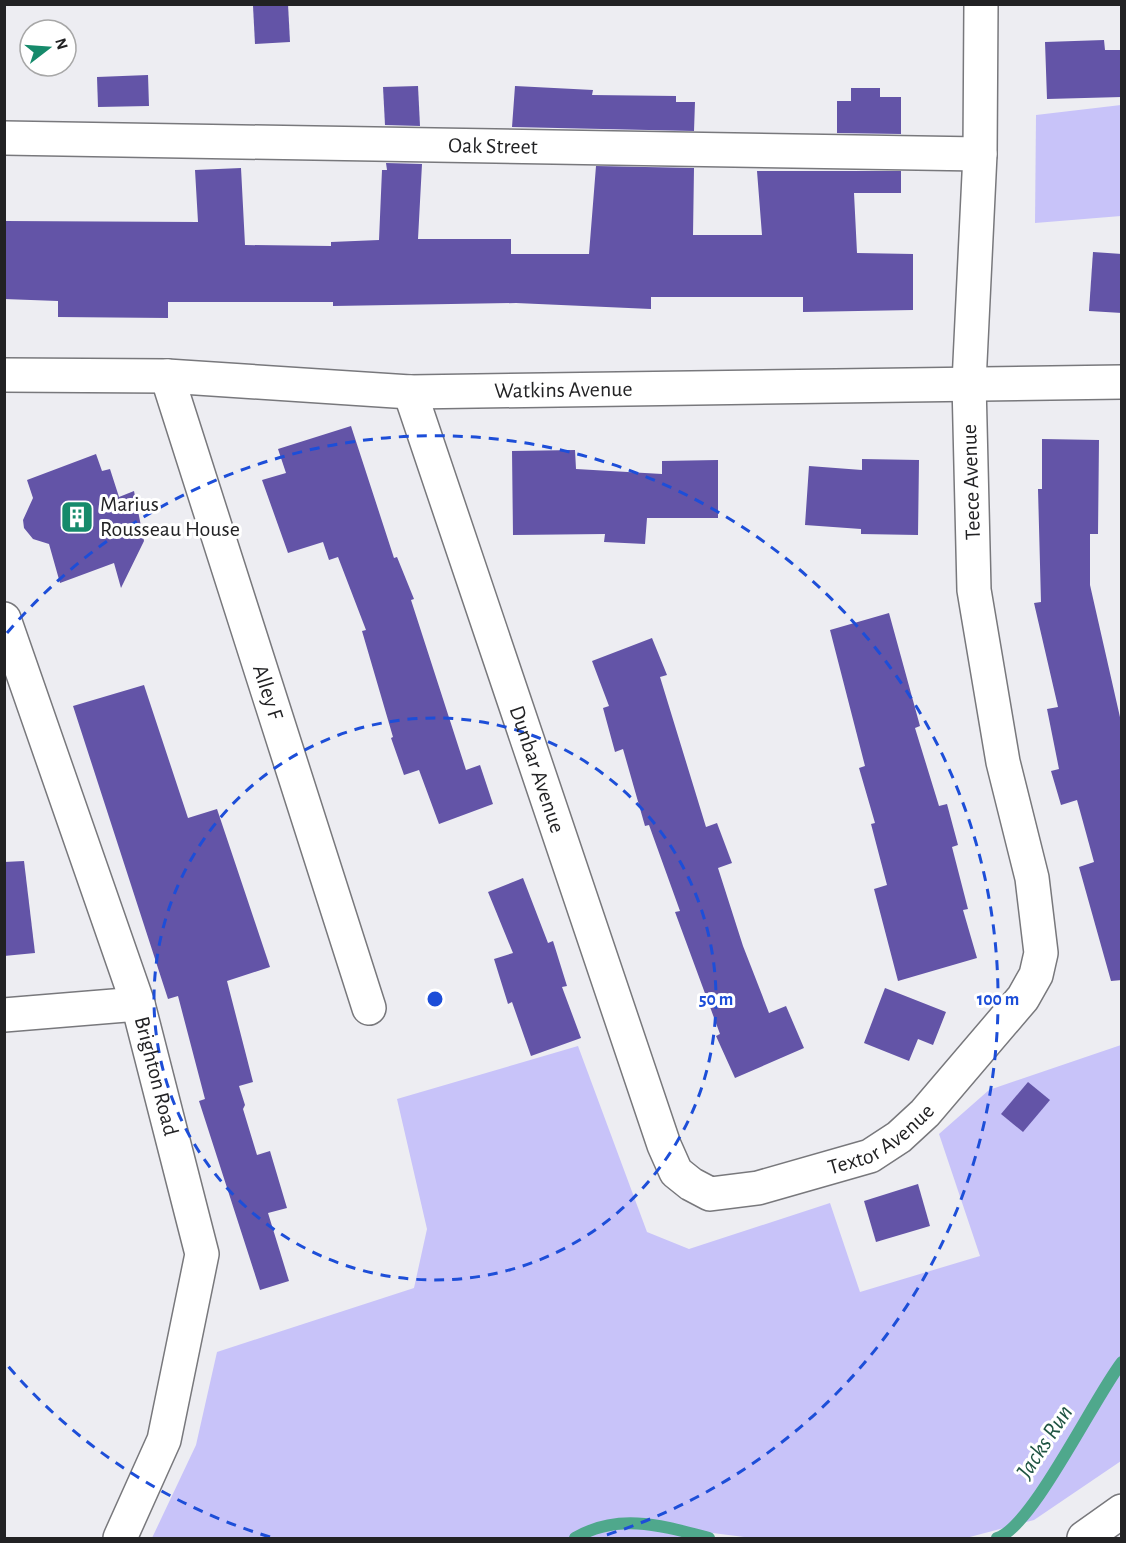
<svg xmlns="http://www.w3.org/2000/svg" width="1126" height="1543" font-family="'Alegreya Sans',sans-serif">
	<style>
		.green { fill: #c8c3f9 }
		.lines { fill: none; stroke-linecap: round; stroke-linejoin: round }
		.stream { stroke: #4fa88c; stroke-width: 12 }
		.building { fill: #6354a7 }
		.minor-casing { stroke: #78787c; stroke-width: 36 }
		.minor { stroke: #fff; stroke-width: 33 }
		.ring { fill: none; stroke: #1d4ed8; stroke-width: 3; stroke-dasharray: 10 8 }
		.labels { text-anchor: middle; dominant-baseline: central; stroke-width: 6; stroke-linejoin: round; paint-order: stroke }
		.street-label { font-size: 22px; fill: #222224; stroke: #fff }
		.poi-label { font-size: 22px; fill: #222224; stroke: #fff; text-anchor: start }
		.water-label { font-size: 24px; font-style: italic; fill: #1f5443; stroke: #fff }
		.centre { fill: #1d4ed8; stroke: #fff; stroke-width: 3 }
		.ring-label { font-size: 18px; text-anchor: middle; font-weight: bold; fill: #1d4ed8; stroke: #fff; stroke-width: 6; stroke-linejoin: round; paint-order: stroke }
	</style>
	<rect width="100%" height="100%" fill="#ededf2"/>
	<g class="green">
		<path d="M 1121,105 L 1121,216 L 1035,223 L 1036,115 Z"/>
		<path d="M 1121,1045 L 1121,1461 L 1034,1520 L 966,1538 L 752,1538 L 697,1531 L 681,1538 L 152,1538 L 196,1445 L 217,1352 L 414,1288 L 427,1229 L 397,1099 L 578,1046 L 647,1232 L 689,1249 L 830,1203 L 860,1292 L 980,1256 L 939,1134 L 989,1090 Z"/>
	</g>
	<g class="lines">
		<g class="stream">
			<path d="M 575,1538 C 619,1512 663,1526 709,1538"/>
			<path d="M 997,1538 C 1032,1528 1095,1396 1122,1362"/>
		</g>
	</g>
	<g class="building">
		<path d="M 288,4 L 290,42 L 255,44 L 253,6 Z"/>
		<path d="M 1104,40 L 1105,50 L 1122,50 L 1122,97 L 1047,99 L 1045,42 Z"/>
		<path d="M 148,75 L 149,106 L 98,107 L 97,77 Z"/>
		<path d="M 418,86 L 420,126 L 385,125 L 383,87 Z"/>
		<path d="M 515,86 L 593,90 L 592,95 L 676,96 L 676,102 L 695,102 L 694,131 L 512,127 Z"/>
		<path d="M 851,88 L 880,88 L 880,97 L 901,97 L 901,134 L 837,133 L 837,101 L 851,101 Z"/>
		<path d="M 386,163 L 422,164 L 418,239 L 511,239 L 511,254 L 589,254 L 596,166 L 694,168 L 693,235 L 762,235 L 757,171 L 901,171 L 901,193 L 854,193 L 857,253 L 913,254 L 913,310 L 803,312 L 803,297 L 651,297 L 651,309 L 516,303 L 333,306 L 333,302 L 168,302 L 168,318 L 58,317 L 58,301 L 4,299 L 4,221 L 198,222 L 195,170 L 241,168 L 245,245 L 331,246 L 331,242 L 379,240 L 382,170 L 387,170 Z"/>
		<path d="M 1093,252 L 1122,254 L 1122,313 L 1089,311 Z"/>
		<path d="M 351,426 L 394,558 L 397,557 L 414,599 L 411,600 L 466,770 L 480,765 L 493,804 L 439,824 L 419,770 L 404,775 L 391,738 L 393,737 L 362,631 L 366,630 L 338,557 L 329,560 L 323,542 L 288,553 L 262,480 L 286,473 L 278,449 Z"/>
		<path d="M 1042,439 L 1099,440 L 1098,534 L 1090,534 L 1090,585 L 1122,726 L 1122,980 L 1111,981 L 1079,867 L 1094,862 L 1077,800 L 1061,805 L 1051,771 L 1059,769 L 1047,709 L 1058,707 L 1034,603 L 1041,602 L 1038,489 L 1042,489 Z"/>
		<path d="M 575,450 L 576,469 L 662,474 L 662,461 L 718,460 L 718,518 L 647,518 L 645,544 L 604,542 L 605,534 L 513,535 L 512,451 Z"/>
		<path d="M 96,454 L 102,471 L 110,469 L 119,497 L 134,491 L 144,541 L 121,588 L 114,563 L 60,583 L 49,544 L 33,539 L 24,528 L 23,520 L 33,498 L 27,480 Z"/>
		<path d="M 862,459 L 919,460 L 918,535 L 861,534 L 861,529 L 805,525 L 809,466 L 862,470 Z"/>
		<path d="M 889,613 L 920,726 L 915,728 L 939,806 L 947,804 L 958,845 L 952,847 L 968,909 L 963,910 L 977,958 L 898,981 L 874,889 L 887,885 L 871,824 L 875,823 L 859,768 L 865,766 L 830,630 Z"/>
		<path d="M 652,638 L 667,675 L 660,677 L 706,827 L 717,823 L 732,863 L 718,868 L 743,946 L 769,1013 L 786,1006 L 804,1048 L 735,1078 L 716,1036 L 720,1034 L 675,912 L 680,911 L 649,825 L 645,826 L 623,749 L 615,752 L 603,708 L 609,706 L 592,661 Z"/>
		<path d="M 144,685 L 188,818 L 217,809 L 270,967 L 227,981 L 253,1082 L 239,1086 L 245,1105 L 243,1109 L 257,1155 L 270,1151 L 287,1208 L 268,1213 L 289,1281 L 260,1290 L 199,1101 L 205,1099 L 178,996 L 168,999 L 73,706 Z"/>
		<path d="M 24,861 L 35,953 L 4,956 L 4,862 Z"/>
		<path d="M 523,878 L 548,943 L 553,941 L 567,986 L 562,987 L 581,1038 L 531,1056 L 512,1002 L 508,1004 L 494,959 L 513,953 L 488,892 Z"/>
		<path d="M 885,988 L 946,1012 L 933,1045 L 918,1039 L 909,1061 L 864,1043 Z"/>
		<path d="M 1028,1082 L 1050,1100 L 1023,1132 L 1001,1114 Z"/>
		<path d="M 918,1184 L 930,1226 L 876,1242 L 864,1201 Z"/>
	</g>
	<g class="lines">
		<g class="minor-casing">
			<g id="minor">
				<path id="s1" d="M 4,138 L 980,154"/>
				<path id="s2" d="M 4,375 L 167,376 L 410,392 L 1122,382"/>
				<path id="s3" d="M 167,376 L 369,1008"/>
				<path id="s4" d="M 410,392 L 664,1145 L 676,1172 L 691,1184 L 710,1194 L 758,1188 L 870,1156 L 899,1137 L 925,1113 L 1023,998 L 1036,975 L 1041,953 L 1032,878 L 1003,762 L 974,590 L 969,383 L 980,154 L 981,4"/>
				<path id="s5" d="M 4,619 L 138,1004 L 202,1254 L 164,1440 L 120,1538"/>
				<path d="M 4,1015 L 138,1004"/>
				<path d="M 1084,1538 L 1122,1511"/>
			</g>
		</g>
		<use href="#minor" class="minor"/>
	</g>
	<g class="ring">
		<circle cx="435" cy="999" r="281"/>
		<path d="M270 1537A563 563 0 0 1 7 1365M7 633A563 563 0 1 1 600 1537"/>
	</g>
	<defs>
		<g id="building-square" transform="scale(1.725)"><rect x="-9" y="-9" width="18" height="18" rx="4" fill="#168a6b" stroke="#fff"/><path d="M-4-6H4V6H1V3H-1V6H-4ZM-2.5-4.3h1.7v1.8h-1.7ZM.8-4.3h1.7v1.8H.8ZM-2.5-1h1.7V.8h-1.7ZM.8-1h1.7V.8H.8Z" fill="#fff"/></g>
	</defs>
	<g fill-rule="evenodd">
		<use href="#building-square" x="77" y="517"/>
	</g>
	<g class="labels">
		<g class="street-label">
			<text stroke="none"><textPath href="#s1" startOffset="489">Oak Street</textPath></text>
			<text stroke="none"><textPath href="#s2" startOffset="560">Watkins Avenue</textPath></text>
			<text transform="translate(971 482) rotate(-92)">Teece Avenue</text>
			<text stroke="none"><textPath href="#s3" startOffset="332">Alley F</textPath></text>
			<text stroke="none"><textPath href="#s4" startOffset="398">Dunbar Avenue</textPath></text>
			<text stroke="none"><textPath href="#s5" startOffset="482">Brighton Road</textPath></text>
			<text stroke="none"><textPath href="#s4" startOffset="1047">Textor Avenue</textPath></text>
		</g>
		<g class="poi-label">
			<text x="100" y="504">Marius<tspan x="100" dy="25">Rousseau House</tspan></text>
		</g>
		<g class="water-label">
			<text transform="translate(1045 1442) rotate(-57)">Jacks Run</text>
		</g>
	</g>
	<circle cx="435" cy="999" r="9" class="centre"/>
	<g class="ring-label">
		<text x="716" y="1005">50 m</text>
		<text x="998" y="1005">100 m</text>
	</g>
	<rect width="1126" height="1543" fill="none" stroke="#222224" stroke-width="12"/>
	<g transform="translate(48 48) rotate(73)"><circle r="28" fill="#ffffff" stroke="#a7a7a7" stroke-width="1.5"/>
	<path d="M0-4.5L10 22L0 15L-10 22Z" fill="#168a6b"/>
	<text y="-9" font-size="16" font-weight="bold" text-anchor="middle" fill="#222224">N</text>
	</g>
</svg>
